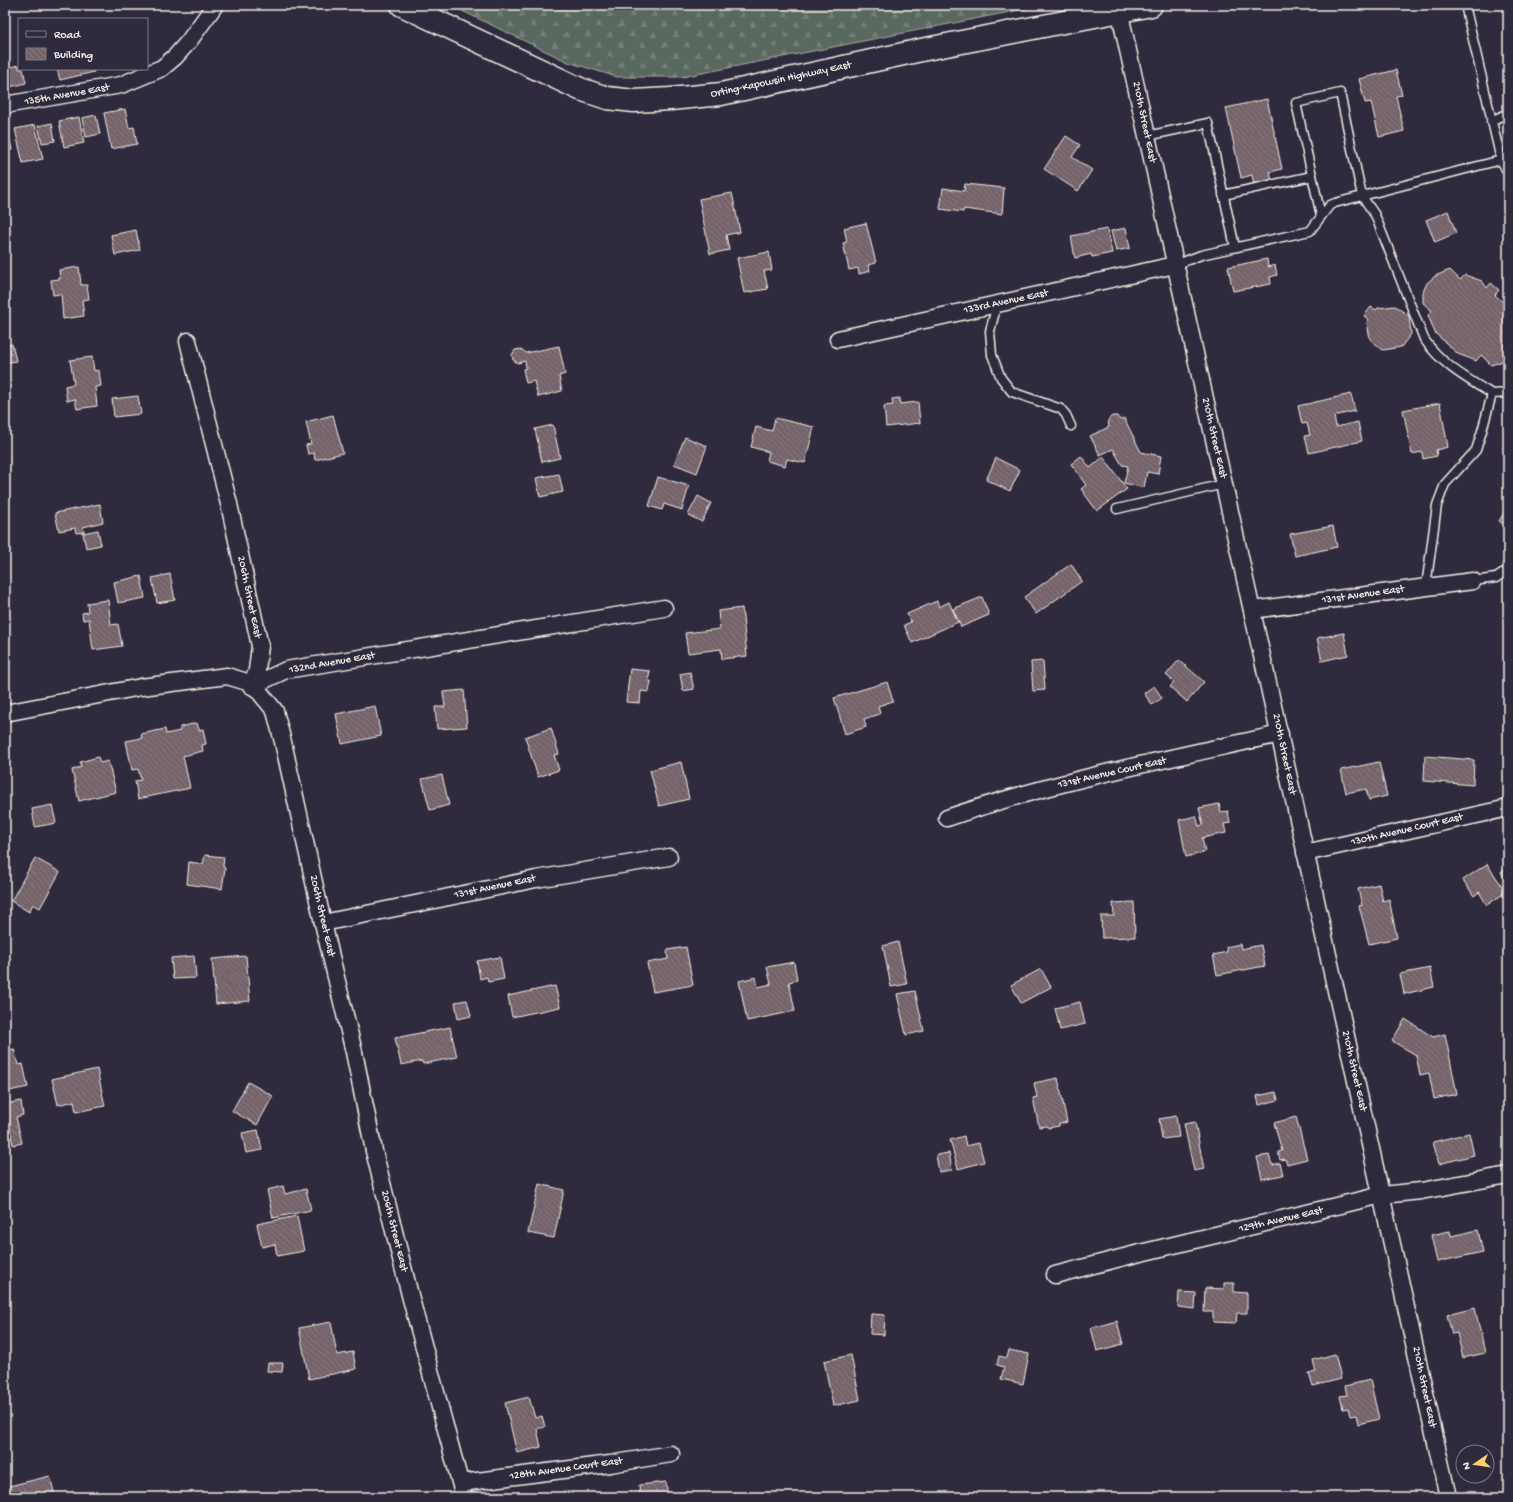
<svg xmlns="http://www.w3.org/2000/svg" width="1513" height="1502" font-family="'Gochi Hand',sans-serif">
	<style>
		.forest { fill: url(#forest-firs); stroke: #a7ada4 }
		.building { fill: url(#building-back-hatch); stroke: #f4f1e8 }
		.lines { fill: none; stroke-linecap: round; stroke-linejoin: round }
		.lane-casing { stroke: #f4f1e8; stroke-width: 11 }
		.street-casing { stroke: #f4f1e8; stroke-width: 19 }
		.secondary-casing { stroke: #f4f1e8; stroke-width: 25 }
		.lane { stroke: #2f2a3d; stroke-width: 8 }
		.street { stroke: #2f2a3d; stroke-width: 16 }
		.secondary { stroke: #2f2a3d; stroke-width: 22 }
		.labels { text-anchor: middle; dominant-baseline: central; stroke-width: 4; stroke-linejoin: round; paint-order: stroke }
		.street-label { font-size: 11px; fill: #f4f1e8; stroke: #2f2a3d }
	</style>
	<defs>
		<pattern id="forest-firs" width="22" height="20" patternUnits="userSpaceOnUse"><rect width="22" height="20" fill="#5a6960"/><path d="M5 1l3.5 6h-7zM16 11l3.5 6h-7z" fill="#727f77"/></pattern>
		<pattern id="building-back-hatch" width="6" height="6" patternUnits="userSpaceOnUse"><rect width="6" height="6" fill="#75626a"/><path d="M-1 5l2 2M0 0l6 6M5-1l2 2" fill="none" stroke="#89797f"/></pattern>
	</defs>
	<rect width="100%" height="100%" fill="#2f2a3d"/>
	<filter id="ink" filterUnits="userSpaceOnUse"><feTurbulence type="fractalNoise" baseFrequency=".025" numOctaves="2"/><feDisplacementMap in="SourceGraphic" scale="8" xChannelSelector="R" yChannelSelector="G"/><feConvolveMatrix kernelMatrix="1 2 1 2 8 2 1 2 1" color-interpolation-filters="sRGB"/></filter>
	<g filter="url(#ink)">
		<path class="forest" d="M 450,5 L 1045,5 L 682,77 L 617,77 L 568,62 Z"/>
		<g class="building">
			<path d="M 19,65 L 19,69 L 23,69 L 26,83 L 10,87 L 7,68 Z"/>
			<path d="M 57,69 L 93,69 L 94,72 L 60,80 Z"/>
			<path d="M 1396,70 L 1402,95 L 1396,96 L 1404,131 L 1379,137 L 1371,102 L 1365,103 L 1359,79 Z"/>
			<path d="M 1267,99 L 1282,169 L 1270,172 L 1272,181 L 1254,185 L 1252,175 L 1241,178 L 1226,108 Z"/>
			<path d="M 125,109 L 129,128 L 134,127 L 137,144 L 111,149 L 104,113 Z"/>
			<path d="M 96,115 L 100,134 L 86,137 L 82,118 Z"/>
			<path d="M 79,117 L 84,143 L 64,147 L 59,121 Z"/>
			<path d="M 52,123 L 55,141 L 42,143 L 38,126 Z"/>
			<path d="M 35,125 L 43,159 L 23,163 L 15,129 Z"/>
			<path d="M 5,131 L 8,131 L 12,150 L 5,151 Z"/>
			<path d="M 1066,136 L 1080,145 L 1072,157 L 1092,170 L 1078,191 L 1044,169 Z"/>
			<path d="M 965,184 L 1004,188 L 1002,214 L 964,209 L 963,212 L 940,209 L 943,188 L 964,191 Z"/>
			<path d="M 732,193 L 740,232 L 726,235 L 729,250 L 710,254 L 699,199 Z"/>
			<path d="M 1448,211 L 1456,233 L 1435,242 L 1426,220 Z"/>
			<path d="M 866,223 L 876,263 L 868,265 L 870,271 L 859,274 L 858,268 L 849,270 L 843,243 L 847,242 L 844,228 Z"/>
			<path d="M 1126,228 L 1130,248 L 1116,251 L 1111,231 Z"/>
			<path d="M 1107,229 L 1112,253 L 1092,257 L 1091,254 L 1075,258 L 1071,236 Z"/>
			<path d="M 136,230 L 140,250 L 115,255 L 111,235 Z"/>
			<path d="M 769,252 L 772,270 L 764,271 L 768,289 L 744,293 L 737,258 Z"/>
			<path d="M 1267,259 L 1268,267 L 1275,265 L 1277,275 L 1270,277 L 1271,284 L 1233,291 L 1228,267 Z"/>
			<path d="M 79,267 L 81,285 L 87,285 L 89,299 L 82,300 L 84,316 L 63,319 L 61,294 L 53,295 L 51,280 L 60,279 L 59,270 Z"/>
			<path d="M 1450,270 L 1460,280 L 1465,275 L 1482,281 L 1487,288 L 1491,283 L 1499,290 L 1495,295 L 1508,307 L 1508,358 L 1506,360 L 1491,365 L 1481,355 L 1476,361 L 1458,354 L 1435,333 L 1428,315 L 1432,311 L 1423,303 L 1423,292 L 1427,283 L 1435,276 Z"/>
			<path d="M 1395,306 L 1409,316 L 1411,334 L 1401,347 L 1383,350 L 1370,339 L 1367,322 L 1369,320 L 1364,316 L 1371,307 L 1376,310 L 1378,308 Z"/>
			<path d="M 12,344 L 16,361 L 5,363 L 5,345 Z"/>
			<path d="M 559,346 L 565,374 L 559,376 L 562,391 L 538,397 L 534,381 L 526,383 L 523,369 L 526,368 L 525,361 L 518,363 L 513,360 L 512,355 L 515,350 L 521,349 L 526,353 Z"/>
			<path d="M 92,357 L 94,371 L 99,370 L 101,386 L 95,387 L 97,406 L 77,409 L 75,399 L 67,401 L 65,386 L 74,384 L 70,360 Z"/>
			<path d="M 1351,394 L 1355,411 L 1334,416 L 1336,427 L 1358,422 L 1362,441 L 1309,453 L 1305,436 L 1310,435 L 1307,423 L 1302,424 L 1298,406 Z"/>
			<path d="M 138,396 L 141,414 L 114,417 L 112,399 Z"/>
			<path d="M 900,398 L 900,404 L 918,402 L 920,423 L 886,427 L 884,406 L 893,405 L 892,399 Z"/>
			<path d="M 1440,403 L 1448,447 L 1436,450 L 1437,456 L 1423,459 L 1422,452 L 1412,454 L 1403,410 Z"/>
			<path d="M 333,415 L 343,453 L 315,460 L 314,453 L 308,454 L 306,445 L 311,444 L 306,422 Z"/>
			<path d="M 1112,416 L 1117,416 L 1120,420 L 1124,418 L 1141,452 L 1161,456 L 1158,474 L 1147,472 L 1144,488 L 1124,483 L 1128,466 L 1122,465 L 1113,449 L 1100,455 L 1090,436 L 1109,427 L 1108,420 Z"/>
			<path d="M 775,418 L 814,427 L 805,463 L 787,459 L 785,466 L 767,461 L 769,452 L 751,447 L 756,427 L 772,431 Z"/>
			<path d="M 553,425 L 560,458 L 542,462 L 535,429 Z"/>
			<path d="M 685,437 L 707,446 L 697,473 L 674,464 Z"/>
			<path d="M 1081,456 L 1090,468 L 1103,457 L 1127,489 L 1097,511 L 1081,489 L 1086,485 L 1071,464 Z"/>
			<path d="M 996,458 L 1020,470 L 1010,491 L 986,480 Z"/>
			<path d="M 559,474 L 563,492 L 540,497 L 536,478 Z"/>
			<path d="M 658,477 L 689,486 L 682,510 L 664,504 L 662,510 L 649,506 Z"/>
			<path d="M 698,496 L 711,503 L 702,522 L 688,515 Z"/>
			<path d="M 100,504 L 103,522 L 83,527 L 84,532 L 76,533 L 75,528 L 59,531 L 55,513 Z"/>
			<path d="M 1508,506 L 1508,527 L 1499,521 Z"/>
			<path d="M 1333,526 L 1337,547 L 1295,556 L 1290,534 Z"/>
			<path d="M 98,530 L 101,545 L 86,548 L 83,533 Z"/>
			<path d="M 1071,564 L 1082,581 L 1036,614 L 1024,597 Z"/>
			<path d="M 170,574 L 175,600 L 157,603 L 152,578 Z"/>
			<path d="M 141,576 L 145,598 L 118,603 L 114,582 Z"/>
			<path d="M 982,597 L 989,615 L 961,627 L 953,609 Z"/>
			<path d="M 108,600 L 111,625 L 118,624 L 122,646 L 93,650 L 89,619 L 83,620 L 82,613 L 88,612 L 87,603 Z"/>
			<path d="M 937,601 L 939,607 L 949,602 L 958,622 L 912,643 L 904,625 L 911,622 L 907,614 Z"/>
			<path d="M 742,608 L 747,656 L 722,659 L 721,649 L 688,653 L 685,633 L 720,629 L 718,611 Z"/>
			<path d="M 1344,633 L 1348,655 L 1322,661 L 1317,638 Z"/>
			<path d="M 1179,660 L 1204,682 L 1187,702 L 1170,687 L 1174,682 L 1166,675 Z"/>
			<path d="M 1043,661 L 1045,690 L 1033,691 L 1031,662 Z"/>
			<path d="M 630,669 L 650,671 L 648,681 L 651,681 L 649,692 L 641,691 L 640,703 L 626,702 Z"/>
			<path d="M 690,672 L 694,689 L 683,691 L 680,674 Z"/>
			<path d="M 887,682 L 893,701 L 878,706 L 880,714 L 864,719 L 866,727 L 845,734 L 834,698 Z"/>
			<path d="M 1154,686 L 1162,698 L 1152,705 L 1144,693 Z"/>
			<path d="M 464,690 L 467,727 L 437,729 L 435,707 L 445,707 L 443,692 Z"/>
			<path d="M 375,706 L 381,736 L 342,744 L 336,714 Z"/>
			<path d="M 197,723 L 199,730 L 203,729 L 206,744 L 202,745 L 203,751 L 183,756 L 190,788 L 138,799 L 135,781 L 141,780 L 138,769 L 132,770 L 126,741 L 142,738 L 141,734 L 165,729 L 166,734 L 180,731 L 180,727 Z"/>
			<path d="M 551,728 L 559,754 L 554,755 L 559,770 L 538,777 L 525,737 Z"/>
			<path d="M 1425,756 L 1474,760 L 1473,785 L 1424,781 Z"/>
			<path d="M 98,757 L 100,763 L 108,761 L 116,792 L 79,801 L 72,770 L 81,767 L 80,762 Z"/>
			<path d="M 681,762 L 689,799 L 659,806 L 650,770 Z"/>
			<path d="M 1379,762 L 1387,796 L 1369,800 L 1366,789 L 1346,793 L 1341,770 Z"/>
			<path d="M 442,775 L 449,805 L 430,810 L 422,779 Z"/>
			<path d="M 1219,804 L 1221,812 L 1228,811 L 1230,823 L 1224,824 L 1226,833 L 1202,838 L 1205,852 L 1186,857 L 1179,820 L 1196,816 L 1199,826 L 1203,825 L 1199,808 Z"/>
			<path d="M 52,805 L 56,823 L 35,827 L 32,809 Z"/>
			<path d="M 205,855 L 224,857 L 223,867 L 225,868 L 222,889 L 187,884 L 189,862 L 203,864 Z"/>
			<path d="M 35,858 L 60,872 L 40,908 L 33,904 L 29,912 L 11,901 Z"/>
			<path d="M 1487,864 L 1506,892 L 1487,905 L 1479,892 L 1474,896 L 1463,880 Z"/>
			<path d="M 1508,867 L 1508,883 L 1501,872 Z"/>
			<path d="M 1379,884 L 1383,901 L 1389,899 L 1397,938 L 1369,944 L 1359,906 L 1362,905 L 1358,889 Z"/>
			<path d="M 1134,902 L 1135,937 L 1102,938 L 1101,916 L 1114,916 L 1113,903 Z"/>
			<path d="M 898,942 L 907,984 L 891,987 L 883,946 Z"/>
			<path d="M 1240,944 L 1241,949 L 1261,945 L 1265,966 L 1217,975 L 1213,955 L 1227,952 L 1226,947 Z"/>
			<path d="M 686,947 L 693,985 L 653,992 L 647,963 L 668,959 L 667,950 Z"/>
			<path d="M 194,956 L 196,978 L 173,979 L 171,958 Z"/>
			<path d="M 246,956 L 250,1001 L 216,1004 L 212,959 Z"/>
			<path d="M 500,957 L 504,979 L 488,982 L 487,977 L 480,979 L 477,961 Z"/>
			<path d="M 794,962 L 797,980 L 789,982 L 795,1011 L 747,1021 L 739,981 L 756,977 L 758,987 L 771,984 L 767,967 Z"/>
			<path d="M 1430,968 L 1434,987 L 1404,994 L 1400,974 Z"/>
			<path d="M 1041,969 L 1051,987 L 1021,1003 L 1011,985 Z"/>
			<path d="M 555,986 L 560,1007 L 512,1017 L 508,996 Z"/>
			<path d="M 915,991 L 924,1031 L 906,1035 L 897,994 Z"/>
			<path d="M 467,1000 L 471,1016 L 458,1019 L 455,1002 Z"/>
			<path d="M 1080,1002 L 1085,1024 L 1060,1030 L 1055,1008 Z"/>
			<path d="M 1405,1019 L 1433,1037 L 1445,1034 L 1457,1094 L 1434,1099 L 1429,1073 L 1420,1075 L 1416,1055 L 1392,1041 Z"/>
			<path d="M 450,1027 L 457,1057 L 423,1064 L 422,1061 L 401,1065 L 395,1038 Z"/>
			<path d="M 14,1049 L 18,1065 L 23,1064 L 28,1087 L 5,1092 L 5,1051 Z"/>
			<path d="M 1508,1058 L 1508,1079 L 1507,1080 L 1503,1059 Z"/>
			<path d="M 97,1069 L 105,1106 L 76,1112 L 74,1101 L 58,1105 L 52,1079 Z"/>
			<path d="M 1058,1078 L 1067,1122 L 1059,1124 L 1059,1126 L 1048,1128 L 1047,1126 L 1039,1127 L 1033,1098 L 1037,1097 L 1034,1083 Z"/>
			<path d="M 248,1082 L 273,1096 L 257,1125 L 232,1111 Z"/>
			<path d="M 1276,1092 L 1278,1100 L 1259,1105 L 1257,1096 Z"/>
			<path d="M 21,1101 L 23,1115 L 16,1117 L 22,1143 L 13,1145 L 5,1104 Z"/>
			<path d="M 1176,1116 L 1179,1137 L 1162,1139 L 1159,1119 Z"/>
			<path d="M 1296,1117 L 1307,1159 L 1287,1164 L 1285,1159 L 1280,1160 L 1278,1152 L 1282,1151 L 1274,1123 Z"/>
			<path d="M 1195,1122 L 1204,1169 L 1194,1171 L 1184,1124 Z"/>
			<path d="M 258,1130 L 262,1150 L 246,1153 L 242,1133 Z"/>
			<path d="M 1469,1133 L 1474,1155 L 1439,1164 L 1433,1142 Z"/>
			<path d="M 964,1136 L 966,1146 L 979,1143 L 984,1162 L 958,1169 L 950,1140 Z"/>
			<path d="M 949,1153 L 952,1170 L 939,1172 L 936,1155 Z"/>
			<path d="M 1269,1155 L 1272,1165 L 1280,1163 L 1283,1175 L 1262,1179 L 1257,1157 Z"/>
			<path d="M 539,1184 L 564,1190 L 554,1238 L 528,1233 Z"/>
			<path d="M 283,1186 L 285,1194 L 306,1189 L 311,1210 L 273,1218 L 267,1190 Z"/>
			<path d="M 297,1216 L 304,1251 L 277,1256 L 275,1244 L 262,1247 L 257,1224 Z"/>
			<path d="M 1478,1230 L 1483,1252 L 1437,1262 L 1431,1235 L 1450,1231 L 1451,1236 Z"/>
			<path d="M 1224,1283 L 1234,1283 L 1234,1292 L 1247,1293 L 1247,1313 L 1237,1313 L 1236,1323 L 1213,1322 L 1213,1312 L 1204,1312 L 1205,1288 L 1224,1289 Z"/>
			<path d="M 1179,1292 L 1196,1293 L 1195,1309 L 1178,1307 Z"/>
			<path d="M 1475,1308 L 1485,1353 L 1463,1358 L 1457,1333 L 1452,1334 L 1447,1315 Z"/>
			<path d="M 871,1314 L 885,1315 L 884,1335 L 870,1334 Z"/>
			<path d="M 1117,1321 L 1123,1344 L 1097,1351 L 1091,1328 Z"/>
			<path d="M 331,1322 L 337,1355 L 353,1352 L 356,1369 L 309,1379 L 299,1328 Z"/>
			<path d="M 1009,1350 L 1029,1354 L 1023,1384 L 1001,1379 L 1004,1367 L 997,1365 L 999,1356 L 1007,1358 Z"/>
			<path d="M 1335,1354 L 1341,1379 L 1313,1386 L 1309,1373 L 1316,1372 L 1313,1360 Z"/>
			<path d="M 851,1355 L 860,1400 L 833,1406 L 824,1361 Z"/>
			<path d="M 268,1363 L 283,1363 L 282,1372 L 267,1371 Z"/>
			<path d="M 1370,1380 L 1379,1419 L 1358,1424 L 1356,1415 L 1350,1416 L 1348,1408 L 1343,1409 L 1340,1396 L 1347,1395 L 1345,1386 Z"/>
			<path d="M 529,1397 L 535,1418 L 542,1416 L 545,1427 L 537,1429 L 541,1447 L 517,1453 L 505,1403 Z"/>
			<path d="M 50,1476 L 55,1496 L 5,1497 L 5,1487 Z"/>
			<path d="M 666,1482 L 668,1497 L 640,1497 L 639,1485 Z"/>
		</g>
		<g class="lines">
			<g class="lane-casing">
				<g id="lane">
					<path d="M 1465,5 L 1501,160 L 1508,173"/>
					<path d="M 1491,121 L 1508,113"/>
					<path d="M 1147,136 L 1208,123 L 1235,247"/>
					<path d="M 1223,195 L 1312,176"/>
					<path d="M 1321,216 L 1296,103 L 1340,93 L 1362,196 L 1375,215 L 1424,339 C 1441,364 1466,378 1492,394"/>
					<path d="M 1175,265 L 1201,255 L 1310,231 L 1330,205 L 1335,203 L 1501,160"/>
					<path d="M 997,304 L 990,331 L 992,355 L 1001,378 L 1012,392 L 1061,409 L 1066,415 L 1071,426"/>
					<path d="M 1117,509 L 1224,484"/>
					<path d="M 1473,581 L 1496,578 L 1508,570"/>
					<path d="M 1426,587 L 1437,505 L 1445,484 L 1476,450 L 1482,431 L 1492,394 L 1508,393"/>
				</g>
			</g>
			<g class="street-casing">
				<g id="street">
					<path d="M 1118,5 L 1448,1497"/>
					<path d="M 5,105 L 121,85 L 162,68 L 175,57 L 189,41 L 215,5"/>
					<path d="M 838,339 L 1175,265"/>
					<path d="M 188,341 L 229,504 L 260,646 L 257,670 L 252,686"/>
					<path d="M 1252,610 L 1473,581"/>
					<path d="M 252,686 L 286,670 L 664,608"/>
					<path d="M 5,713 L 141,687 L 227,676 L 247,682 L 257,689 L 275,711 L 283,742 L 323,923 L 354,1052 L 374,1151 L 411,1299 L 464,1497"/>
					<path d="M 947,818 C 1055,781 1168,759 1280,734"/>
					<path d="M 1305,853 L 1508,808"/>
					<path d="M 323,923 L 536,879 L 669,857"/>
					<path d="M 1055,1275 L 1132,1255 L 1382,1195 L 1421,1191 L 1508,1175"/>
					<path d="M 461,1483 L 610,1464 L 671,1454"/>
				</g>
			</g>
			<g class="secondary-casing">
				<path id="secondary" d="M 402,5 L 580,89 L 607,98 L 634,101 L 670,99 L 721,94 L 926,49 L 1151,5"/>
			</g>
			<use href="#lane" class="lane"/>
			<use href="#street" class="street"/>
			<use href="#secondary" class="secondary"/>
		</g>
	</g>
	<g class="labels">
		<g class="street-label">
			<text transform="translate(781 80) rotate(-12)">Orting-Kapowsin Highway East</text>
			<text transform="translate(67 95) rotate(-10)">135th Avenue East</text>
			<text transform="translate(1144 122) rotate(78)">210th Street East</text>
			<text transform="translate(1006 302) rotate(-12)">133rd Avenue East</text>
			<text transform="translate(1214 438) rotate(77)">210th Street East</text>
			<text transform="translate(1363 595) rotate(-8)">131st Avenue East</text>
			<text transform="translate(249 597) rotate(78)">206th Street East</text>
			<text transform="translate(332 663) rotate(-10)">132nd Avenue East</text>
			<text transform="translate(1284 754) rotate(78)">210th Street East</text>
			<text transform="translate(1112 773) rotate(-13)">131st Avenue Court East</text>
			<text transform="translate(1407 830) rotate(-13)">130th Avenue Court East</text>
			<text transform="translate(495 887) rotate(-12)">131st Avenue East</text>
			<text transform="translate(322 916) rotate(77)">206th Street East</text>
			<text transform="translate(1354 1071) rotate(77)">210th Street East</text>
			<text transform="translate(1281 1220) rotate(-13)">129th Avenue East</text>
			<text transform="translate(394 1231) rotate(76)">206th Street East</text>
			<text transform="translate(1424 1387) rotate(78)">210th Street East</text>
			<text transform="translate(566 1469) rotate(-8)">128th Avenue Court East</text>
		</g>
	</g>
	<rect width="1513" height="1502" fill="none" stroke="#2f2a3d" stroke-width="20"/>
	<rect x="10" y="10" width="1493" height="1482" fill="none" stroke="#f4f1e8" stroke-width="1.5" filter="url(#ink)"/>
	<rect x="18" y="18" width="130" height="52" fill="#2f2a3d" stroke="#7e7a81"/>
	<rect x="26" y="31" width="20" height="6" fill="#2f2a3d" stroke="#7e7a81"/>
	<text x="54" y="38" font-size="12" fill="#f4f1e8">Road</text>
	<rect x="26" y="48" width="20" height="12" fill="url(#building-back-hatch)" stroke="#7e7a81"/>
	<text x="54" y="58" font-size="12" fill="#f4f1e8">Building</text>
	<g transform="translate(1475 1464) rotate(257)"><circle r="19" fill="#2f2a3d" stroke="#7e7a81"/>
	<path d="M0-3L7 15L0 10L-7 15Z" fill="#ffd166"/>
	<text y="-6" font-size="11" font-weight="bold" text-anchor="middle" fill="#f4f1e8">N</text>
	</g>
</svg>
